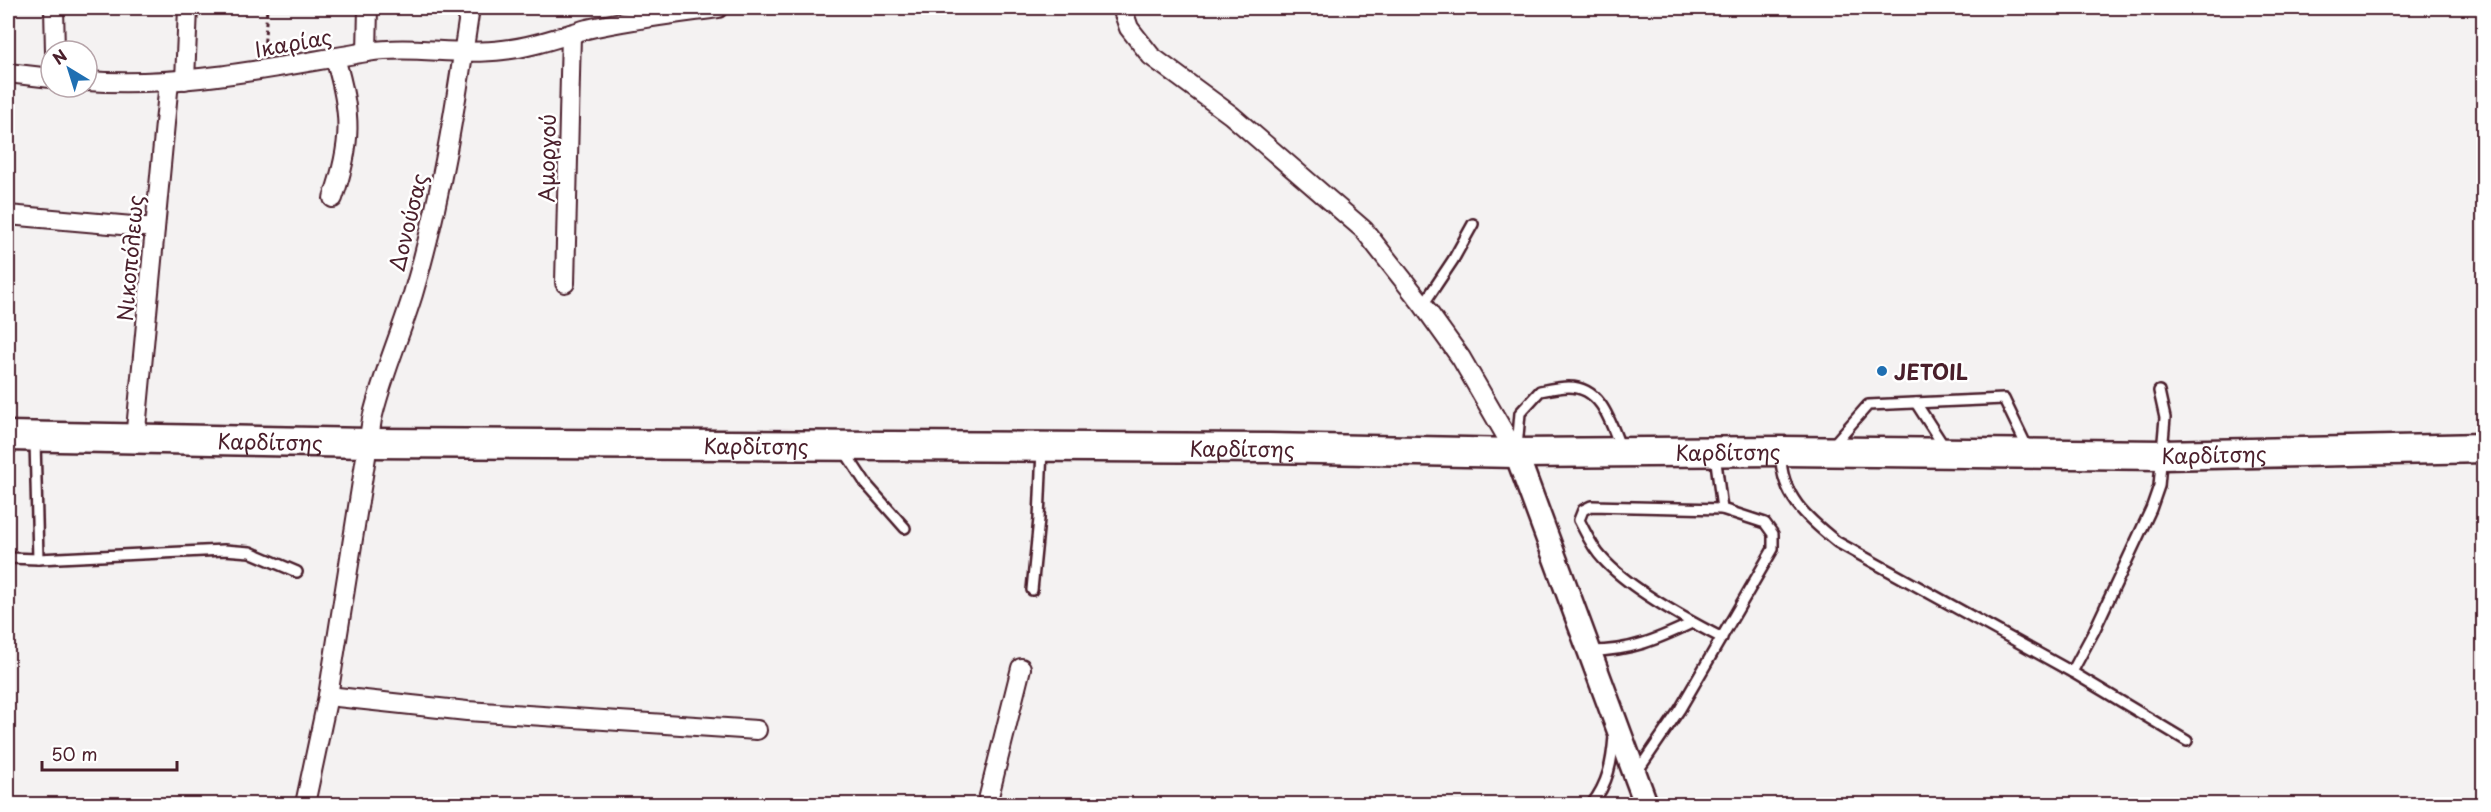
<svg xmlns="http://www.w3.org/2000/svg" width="2491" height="812" font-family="'Playpen Sans',sans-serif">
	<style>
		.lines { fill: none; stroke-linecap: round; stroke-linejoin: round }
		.service-casing { stroke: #4a1f2b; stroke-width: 14 }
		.minor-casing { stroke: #4a1f2b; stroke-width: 22 }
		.tertiary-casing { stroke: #4a1f2b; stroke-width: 27 }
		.primary-casing { stroke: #4a1f2b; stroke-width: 33 }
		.path { stroke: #4a1f2b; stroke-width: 3; stroke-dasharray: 4.5 4.5; stroke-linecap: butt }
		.service { stroke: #fff; stroke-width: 9 }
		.minor { stroke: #fff; stroke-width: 18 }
		.tertiary { stroke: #fff; stroke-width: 22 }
		.primary { stroke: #fff; stroke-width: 28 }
		.poi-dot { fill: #1f6fb2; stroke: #fff; stroke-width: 2 }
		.labels { text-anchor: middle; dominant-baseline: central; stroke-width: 5; stroke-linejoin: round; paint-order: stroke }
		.street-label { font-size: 21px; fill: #4a1f2b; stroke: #fff }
		.poi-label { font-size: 21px; font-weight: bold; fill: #4a1f2b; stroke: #fff; text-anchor: start }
	</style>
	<rect width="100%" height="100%" fill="#f4f2f2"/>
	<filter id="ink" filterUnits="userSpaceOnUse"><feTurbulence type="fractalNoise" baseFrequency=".0167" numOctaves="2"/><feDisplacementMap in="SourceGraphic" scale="12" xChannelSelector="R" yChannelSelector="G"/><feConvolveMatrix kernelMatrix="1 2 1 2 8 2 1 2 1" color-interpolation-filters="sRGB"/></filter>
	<g filter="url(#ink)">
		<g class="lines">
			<g class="service-casing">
				<g id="service">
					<path d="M 1423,305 L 1453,260 L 1473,224"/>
					<path d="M 1916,403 L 1945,448"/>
					<path d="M 35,441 L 38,559"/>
					<path d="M 1832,446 L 1868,405 L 2004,399 L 2028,449"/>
					<path d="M 1517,448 L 1520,413 L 1540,391 C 1550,389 1560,387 1569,387 C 1602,387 1611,424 1621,449"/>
					<path d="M 843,449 L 866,484 L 905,528"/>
					<path d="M 1715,454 L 1722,509"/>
					<path d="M 1781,454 C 1780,495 1807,518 1837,542 L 2072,672 L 2187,741"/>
					<path d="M 8,558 L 38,559 L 224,550 L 250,552 L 297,572"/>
					<path d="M 1032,590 L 1039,519 L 1042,449"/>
					<path d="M 1591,651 C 1631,651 1658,639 1692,623"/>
					<path d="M 2072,672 L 2094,631 L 2151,509 L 2159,486 L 2165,418 L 2159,391"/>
					<path d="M 1637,772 L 1680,709 L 1773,549 L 1773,534 L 1765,523 L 1722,509 L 1591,506 L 1583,510 L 1579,520 C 1586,533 1592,548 1603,559 C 1629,588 1687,620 1722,638"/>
					<path d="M 1592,804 C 1608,783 1612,763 1614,736"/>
				</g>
			</g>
			<g class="minor-casing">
				<g id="minor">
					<path d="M 54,8 L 55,51"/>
					<path d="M 1122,8 L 1129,28 L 1151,56 L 1231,115 L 1364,230 L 1423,305 L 1461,358 L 1516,453"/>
					<path d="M 367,52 L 368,8"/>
					<path d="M 8,73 L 51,78"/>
					<path d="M 185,80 L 188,8"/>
					<path d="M 87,81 C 182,88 274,67 367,52 C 413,45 458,56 503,50 C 532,47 559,37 587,29 C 630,19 674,14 718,8"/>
					<path d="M 333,198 C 352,143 352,114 335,58"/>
					<path d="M 8,215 L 155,228"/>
					<path d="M 565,283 L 571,34"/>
					<path d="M 135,440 L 169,81"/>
					<path d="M 328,696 L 467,711 L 757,730"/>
					<path d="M 305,804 L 328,696 L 372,419 C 382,376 400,336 413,294 C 441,201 456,103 470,8"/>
					<path d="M 987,804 L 1021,668"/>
				</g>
			</g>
			<g class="tertiary-casing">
				<path id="tertiary" d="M 1516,453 L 1646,804"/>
			</g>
			<g class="primary-casing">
				<g id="primary">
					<path id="s1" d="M 8,436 L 369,443 L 1269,448 L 1516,453 L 1781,451 L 2163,455 L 2484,448"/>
				</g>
			</g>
			<path class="path" d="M 264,51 L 267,8"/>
			<use href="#service" class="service"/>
			<use href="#minor" class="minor"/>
			<use href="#tertiary" class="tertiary"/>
			<use href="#primary" class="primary"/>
		</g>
	</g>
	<circle class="poi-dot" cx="1882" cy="371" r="6"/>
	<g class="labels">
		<g class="street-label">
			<text transform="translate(293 42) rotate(-10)">Ικαρίας</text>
			<text transform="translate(546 158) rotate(-89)">Αμοργού</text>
			<text transform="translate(407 222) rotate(-76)">Δονούσας</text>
			<text transform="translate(129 258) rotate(-85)">Νικοπόλεως</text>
			<text stroke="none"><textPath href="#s1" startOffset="262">Καρδίτσης</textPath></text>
			<text stroke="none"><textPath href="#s1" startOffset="748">Καρδίτσης</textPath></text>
			<text stroke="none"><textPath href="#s1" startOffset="1234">Καρδίτσης</textPath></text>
			<text stroke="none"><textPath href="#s1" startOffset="1720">Καρδίτσης</textPath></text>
			<text stroke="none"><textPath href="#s1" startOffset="2206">Καρδίτσης</textPath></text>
		</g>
		<g class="poi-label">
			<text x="1894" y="371">JETOIL</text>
		</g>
	</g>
	<rect width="2491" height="812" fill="none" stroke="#fff" stroke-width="30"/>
	<rect x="15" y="15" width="2461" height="782" fill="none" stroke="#4a1f2b" stroke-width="2" filter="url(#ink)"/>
	<g transform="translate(69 69) rotate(322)"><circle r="28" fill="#ffffff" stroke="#b7a5aa" stroke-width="1.5"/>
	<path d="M0-4.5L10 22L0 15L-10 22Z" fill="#1f6fb2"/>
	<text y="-9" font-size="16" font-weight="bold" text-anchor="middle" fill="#4a1f2b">N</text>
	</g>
	<path d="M42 761v9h135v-9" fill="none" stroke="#4a1f2b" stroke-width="3"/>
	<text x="51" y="761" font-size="18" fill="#4a1f2b" stroke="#ffffff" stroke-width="4.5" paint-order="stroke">50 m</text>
</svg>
